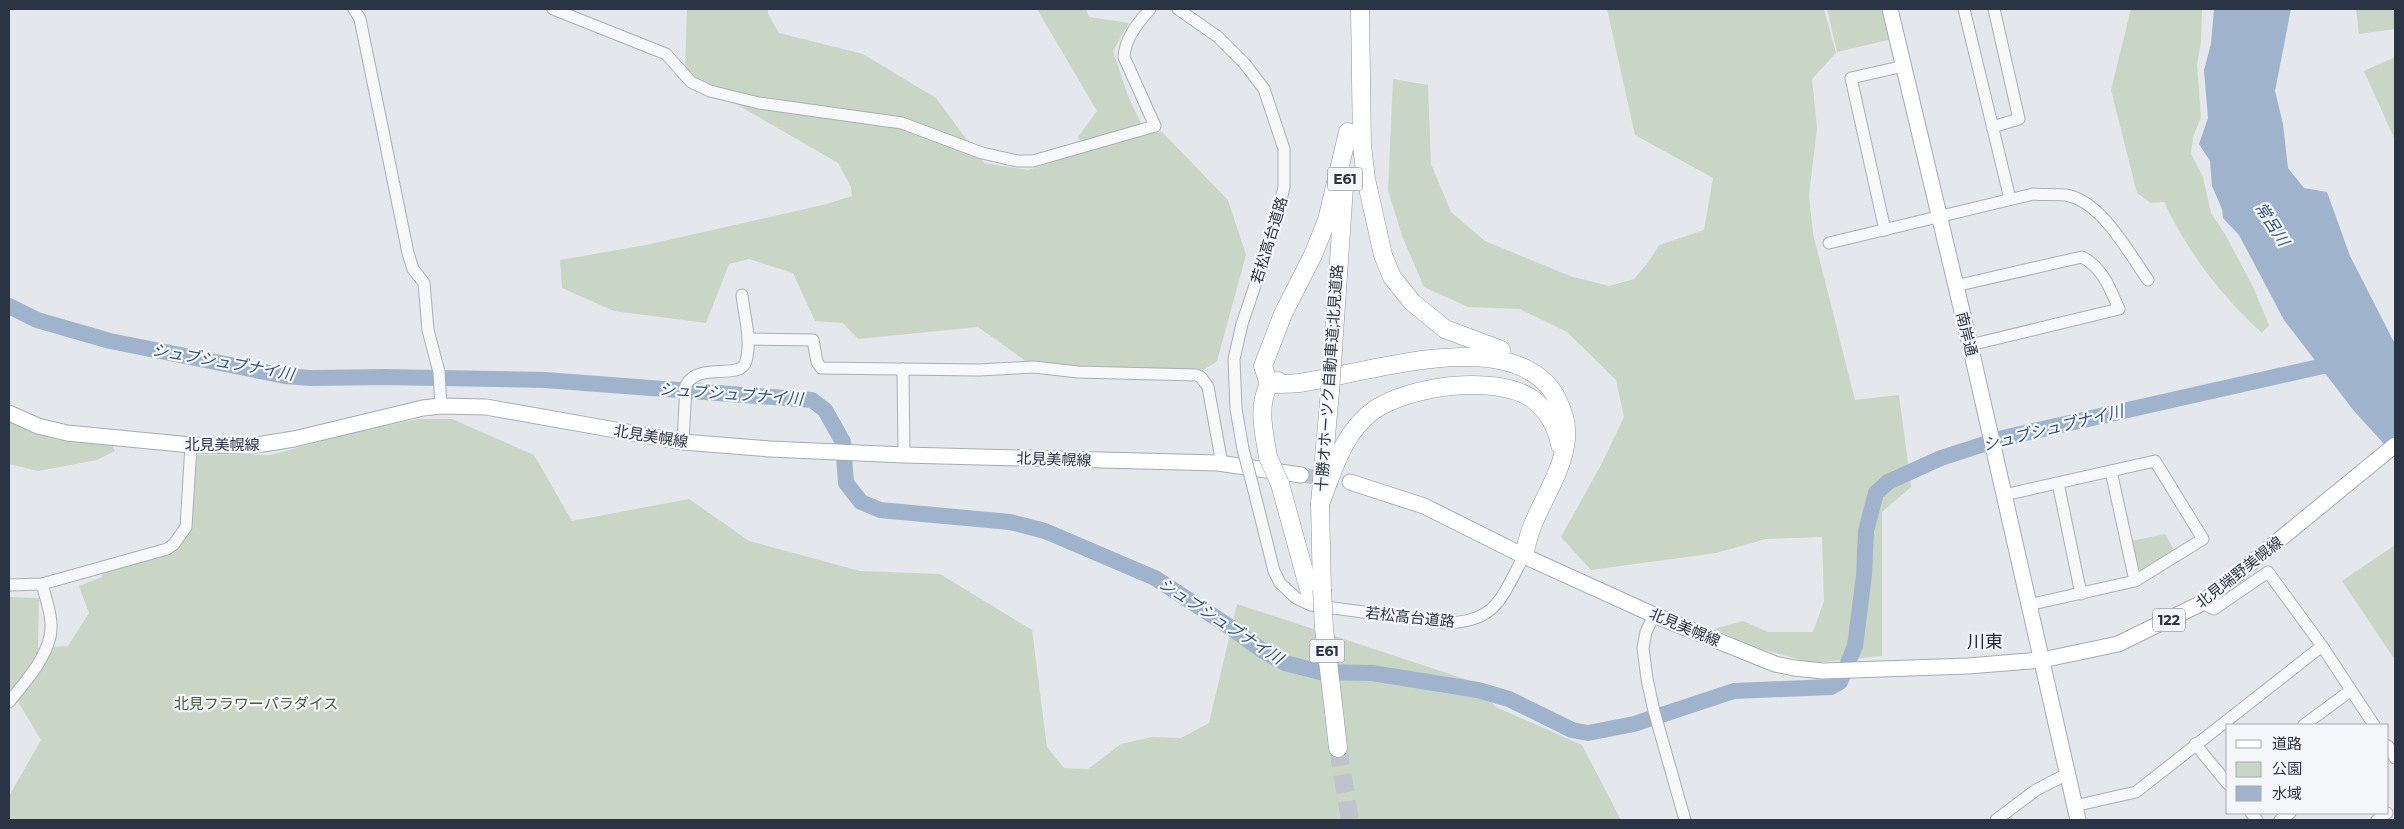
<svg xmlns="http://www.w3.org/2000/svg" width="2404" height="829" font-family="Montserrat,'Noto Sans JP',sans-serif">
	<style>
		.green { fill: #c9d6c5 }
		.water { fill: #9fb4cc }
		.lines { fill: none; stroke-linecap: round; stroke-linejoin: round }
		.river { stroke: #9fb4cc; stroke-width: 16 }
		.major-tunnel { stroke: #bfc3cb; stroke-width: 15; stroke-dasharray: 15 8; stroke-linecap: butt }
		.highway-tunnel { stroke: #bfc3cb; stroke-width: 18; stroke-dasharray: 18 9; stroke-linecap: butt }
		.minor-casing { stroke: #a9aeb7; stroke-width: 13 }
		.major-casing { stroke: #a3abb8; stroke-width: 17 }
		.highway-casing { stroke: #8b94a3; stroke-width: 19 }
		.minor { stroke: #f7f8fa; stroke-width: 11 }
		.major { stroke: #fff; stroke-width: 15 }
		.highway { stroke: #fff; stroke-width: 18 }
		.minor-bridge-casing { stroke: #a9aeb7; stroke-width: 13; stroke-linecap: butt }
		.highway-bridge-casing { stroke: #8b94a3; stroke-width: 19; stroke-linecap: butt }
		.minor-bridge { stroke: #f7f8fa; stroke-width: 11 }
		.highway-bridge { stroke: #fff; stroke-width: 18 }
		.labels { text-anchor: middle; dominant-baseline: central; stroke-width: 4.5; stroke-linejoin: round; paint-order: stroke }
		.shield { fill: #f4f6f9; stroke: #676e7b; stroke-width: 1 }
		.shield-label { font-size: 14px; font-weight: bold; fill: #2b3445 }
		.street-label { font-size: 15px; fill: #2b3445; stroke: #f4f6f9 }
		.park-label { font-size: 15px; fill: #3f6138; stroke: #f4f6f9 }
		.water-label { font-size: 16px; font-style: italic; fill: #34527a; stroke: #f4f6f9 }
		.quarter-label { font-size: 18px; fill: #1d2536; stroke: #f4f6f9 }
	</style>
	<rect width="100%" height="100%" fill="#e4e7ec"/>
	<g class="green">
		<path d="M 687,9 L 768,9 L 768,14 L 779,33 L 863,54 L 936,98 L 984,163 L 1028,170 L 1087,150 L 1078,137 L 1097,111 L 1037,9 L 1086,9 L 1089,17 L 1129,23 L 1113,51 L 1128,96 L 1145,132 L 1162,132 L 1228,200 L 1246,255 L 1217,361 L 1196,375 L 1034,367 L 978,327 L 858,339 L 843,323 L 815,321 L 793,273 L 749,259 L 729,264 L 706,323 L 614,311 L 562,288 L 560,260 L 646,245 L 827,204 L 852,196 L 851,187 L 838,163 L 705,86 L 685,70 Z"/>
		<path d="M 1607,9 L 1824,9 L 1836,53 L 1812,79 L 1817,128 L 1809,195 L 1813,234 L 1855,400 L 1899,395 L 1911,487 L 1882,512 L 1882,656 L 1811,663 L 1755,647 L 1714,629 L 1743,621 L 1768,632 L 1813,632 L 1824,601 L 1822,537 L 1766,539 L 1716,553 L 1591,570 L 1561,537 L 1602,463 L 1624,417 L 1616,380 L 1567,332 L 1520,309 L 1468,307 L 1424,287 L 1402,236 L 1388,190 L 1393,79 L 1428,85 L 1431,164 L 1451,212 L 1485,241 L 1570,276 L 1609,286 L 1634,279 L 1647,264 L 1659,245 L 1704,230 L 1713,178 L 1635,135 Z"/>
		<path d="M 1827,9 L 1885,9 L 1892,39 L 1837,52 Z"/>
		<path d="M 2131,9 L 2202,9 L 2201,41 L 2197,65 L 2201,117 L 2193,137 L 2191,154 L 2203,177 L 2211,213 L 2226,236 L 2253,287 L 2269,325 L 2262,333 C 2222,297 2187,251 2164,202 L 2151,203 L 2137,193 L 2111,90 Z"/>
		<path d="M 2356,9 L 2395,9 L 2395,29 L 2359,34 Z"/>
		<path d="M 2395,57 L 2395,140 L 2364,71 Z"/>
		<path d="M 419,419 L 452,419 L 534,455 L 572,521 L 689,499 L 749,541 L 860,571 L 940,574 L 1032,630 L 1047,747 L 1064,768 L 1088,769 L 1121,744 L 1152,737 L 1181,738 L 1209,723 L 1237,604 L 1471,681 L 1496,707 L 1582,745 L 1621,820 L 9,820 L 9,796 L 41,740 L 17,700 L 9,707 L 9,597 L 39,598 L 38,648 L 68,646 L 89,613 L 79,586 L 102,577 L 102,573 L 175,549 L 192,508 L 197,455 L 271,455 L 354,432 Z"/>
		<path d="M 9,421 L 56,440 L 111,443 L 115,451 L 97,460 L 38,471 L 9,464 Z"/>
		<path d="M 2165,534 L 2175,552 L 2144,572 L 2138,568 L 2131,541 Z"/>
		<path d="M 2395,545 L 2395,660 L 2342,581 Z"/>
	</g>
	<path class="water" d="M 2214,9 L 2291,9 L 2275,91 L 2283,124 L 2288,168 L 2304,188 L 2327,192 L 2350,256 L 2395,344 L 2395,456 L 2354,411 L 2284,320 L 2239,235 L 2223,218 L 2222,209 L 2212,186 L 2210,161 L 2199,144 L 2208,118 L 2204,70 L 2211,44 Z"/>
	<g class="lines">
		<path class="river" d="M 9,306 L 37,320 L 110,341 L 285,376 L 311,378 L 384,377 L 545,380 L 812,400 L 825,410 L 843,442 L 846,483 L 861,502 L 880,510 L 1010,522 L 1045,531 L 1155,578 L 1230,627 L 1263,651 L 1285,663 L 1320,672 L 1372,673 L 1478,690 L 1509,699 L 1572,730 L 1588,733 L 1634,724 L 1734,691 L 1831,687 L 1840,682 L 1855,646 L 1864,575 L 1866,531 L 1876,493 L 1888,482 L 1941,458 L 2003,438 L 2341,362"/>
		<path class="major-tunnel" d="M 1301,475 L 1350,482"/>
		<path class="highway-tunnel" d="M 1338,748 L 1350,820"/>
		<g class="minor-casing">
			<g id="minor">
				<path d="M 354,9 L 360,19 L 408,253 L 413,269 L 424,283 L 428,330 L 439,372 L 441,406"/>
				<path d="M 553,9 L 666,54 L 691,82 L 710,91 L 759,103 L 902,123 L 982,153 L 1017,161 L 1033,161 L 1155,126 L 1124,57 C 1125,38 1138,23 1150,9"/>
				<path d="M 1178,9 L 1218,37 L 1245,64 L 1264,89 L 1284,149 L 1284,187 L 1275,226 L 1242,324 L 1234,359 L 1236,409 L 1243,449"/>
				<path d="M 1964,9 L 2010,199"/>
				<path d="M 1992,127 L 2019,119 L 1994,9"/>
				<path d="M 1885,230 L 1851,78 L 1904,66"/>
				<path d="M 1829,243 L 2033,194 C 2044,195 2054,194 2065,195 C 2101,200 2128,252 2148,280"/>
				<path d="M 1955,286 L 2082,257 C 2102,267 2110,288 2119,309 L 1970,345"/>
				<path d="M 748,339 L 813,340 L 817,362 L 821,368 L 979,370 L 1034,367 L 1078,372 L 1196,375 L 1201,377 L 1208,387 L 1222,464"/>
				<path d="M 903,369 L 904,455"/>
				<path d="M 683,442 L 686,385 C 699,361 741,381 746,361 C 752,340 744,315 742,295"/>
				<path d="M 2111,471 L 2135,581"/>
				<path d="M 2058,483 L 2081,594"/>
				<path d="M 1253,487 L 1274,571 L 1280,583 L 1296,598 L 1311,605 L 1445,623 C 1497,622 1501,598 1524,556"/>
				<path d="M 2004,495 L 2155,461 L 2203,539 L 2135,581 L 2028,605"/>
				<path d="M 9,585 L 42,584 L 167,549 L 174,544 L 186,527 L 191,445"/>
				<path d="M 2202,603 L 2214,609 L 2268,572 L 2322,646 L 2374,725"/>
				<path d="M 1654,615 L 1646,632 L 1643,648 L 1647,679 L 1654,711 L 1685,820"/>
				<path d="M 9,702 C 24,683 44,662 50,637 C 54,620 46,600 42,584"/>
				<path d="M 2304,725 L 2350,691"/>
				<path d="M 2195,744 L 2228,784"/>
				<path d="M 2388,746 L 2395,758"/>
				<path d="M 2074,806 L 2136,792 L 2322,646"/>
				<path d="M 2251,813 L 2257,820"/>
				<path d="M 1996,820 L 2036,790 L 2067,774"/>
				<path d="M 2280,820 L 2290,813"/>
				<path d="M 2377,820 L 2387,813"/>
			</g>
		</g>
		<g class="major-casing">
			<g id="major">
				<path d="M 1890,9 L 1970,345 L 2078,820"/>
				<path d="M 9,413 L 38,426 L 67,433 L 191,445 L 250,446 L 294,439 L 423,408 L 441,406 L 486,407 L 683,442 L 770,449 L 904,455 L 1218,463 L 1301,475"/>
				<path d="M 1350,482 L 1424,506 L 1524,556 L 1654,615 L 1775,664 L 1794,668 L 1823,671 L 1968,666 L 2042,660 L 2118,644 L 2202,603 L 2395,445"/>
			</g>
		</g>
		<g class="highway-casing">
			<g id="highway">
				<path d="M 1360,9 L 1362,146 L 1366,179 L 1383,255 L 1392,277 L 1412,302 L 1445,329 L 1501,350"/>
				<path d="M 1348,132 L 1327,220 L 1313,255 L 1283,314 L 1263,366 L 1269,384 C 1279,384 1289,384 1299,383 C 1364,374 1511,323 1555,395 C 1562,408 1568,424 1566,439 C 1563,471 1543,498 1532,527 C 1528,536 1526,547 1524,556"/>
				<path d="M 1333,349 L 1344,187"/>
				<path d="M 1268,457 C 1264,431 1257,408 1269,384 L 1278,381"/>
				<path d="M 1280,484 L 1310,593"/>
				<path d="M 1320,504 C 1333,471 1343,432 1374,410 C 1410,386 1493,374 1531,398 C 1547,409 1557,427 1560,445"/>
				<path d="M 1322,590 L 1320,504 L 1330,391"/>
				<path d="M 1334,712 L 1338,748"/>
			</g>
		</g>
		<use href="#minor" class="minor"/>
		<use href="#major" class="major"/>
		<use href="#highway" class="highway"/>
		<g class="minor-bridge-casing">
			<path id="minor-bridge" d="M 1243,449 L 1253,487"/>
		</g>
		<g class="highway-bridge-casing">
			<g id="highway-bridge">
				<path d="M 1330,391 L 1333,349"/>
				<path d="M 1268,457 L 1280,484"/>
				<path d="M 1322,590 L 1324,628 L 1334,712"/>
			</g>
		</g>
		<use href="#minor-bridge" class="minor-bridge"/>
		<use href="#highway-bridge" class="highway-bridge"/>
	</g>
	<g class="labels">
		<g class="shield">
			<rect x="1327.5" y="167.5" width="35" height="23" rx="4"/>
			<rect x="2153" y="608.5" width="32" height="23" rx="4"/>
			<rect x="1309.5" y="639.5" width="35" height="23" rx="4"/>
		</g>
		<g class="shield-label">
			<text x="1345" y="179">E61</text>
			<text x="2169" y="620">122</text>
			<text x="1327" y="651">E61</text>
		</g>
		<g class="street-label">
			<text transform="translate(1269 240) rotate(-73)">若松高台道路</text>
			<text transform="translate(1967 334) rotate(76)">南岸通</text>
			<text transform="translate(1329 378) rotate(-86)">十勝オホーツク自動車道;北見道路</text>
			<text transform="translate(651 436) rotate(9)">北見美幌線</text>
			<text x="222" y="444">北見美幌線</text>
			<text transform="translate(1054 459) rotate(2)">北見美幌線</text>
			<text transform="translate(2239 572) rotate(-38)">北見端野美幌線</text>
			<text transform="translate(1410 617) rotate(6)">若松高台道路</text>
			<text transform="translate(1685 627) rotate(23)">北見美幌線</text>
		</g>
		<g class="park-label">
			<text x="256" y="703">北見フラワーパラダイス</text>
		</g>
		<g class="water-label">
			<text transform="translate(2272 224) rotate(57)">常呂川</text>
			<text transform="translate(223 362) rotate(10)">シュブシュブナイ川</text>
			<text transform="translate(731 394) rotate(4)">シュブシュブナイ川</text>
			<text transform="translate(2053 428) rotate(-14)">シュブシュブナイ川</text>
			<text transform="translate(1221 621) rotate(33)">シュブシュブナイ川</text>
		</g>
		<g class="quarter-label">
			<text x="1985" y="642">川東</text>
		</g>
	</g>
	<rect width="2404" height="829" fill="none" stroke="#2b3445" stroke-width="20"/>
	<rect x="2226" y="724" width="162" height="90" fill="#f4f6f9" stroke="#a4a8b1"/>
	<rect x="2236" y="740" width="25" height="8" fill="#ffffff" stroke="#a4a8b1"/>
	<text x="2272" y="749" font-size="15" fill="#2b3445">道路</text>
	<rect x="2236" y="762" width="25" height="15" fill="#c9d6c5" stroke="#a4a8b1"/>
	<text x="2272" y="774" font-size="15" fill="#2b3445">公園</text>
	<rect x="2236" y="786" width="25" height="15" fill="#9fb4cc" stroke="#a4a8b1"/>
	<text x="2272" y="799" font-size="15" fill="#2b3445">水域</text>
</svg>
